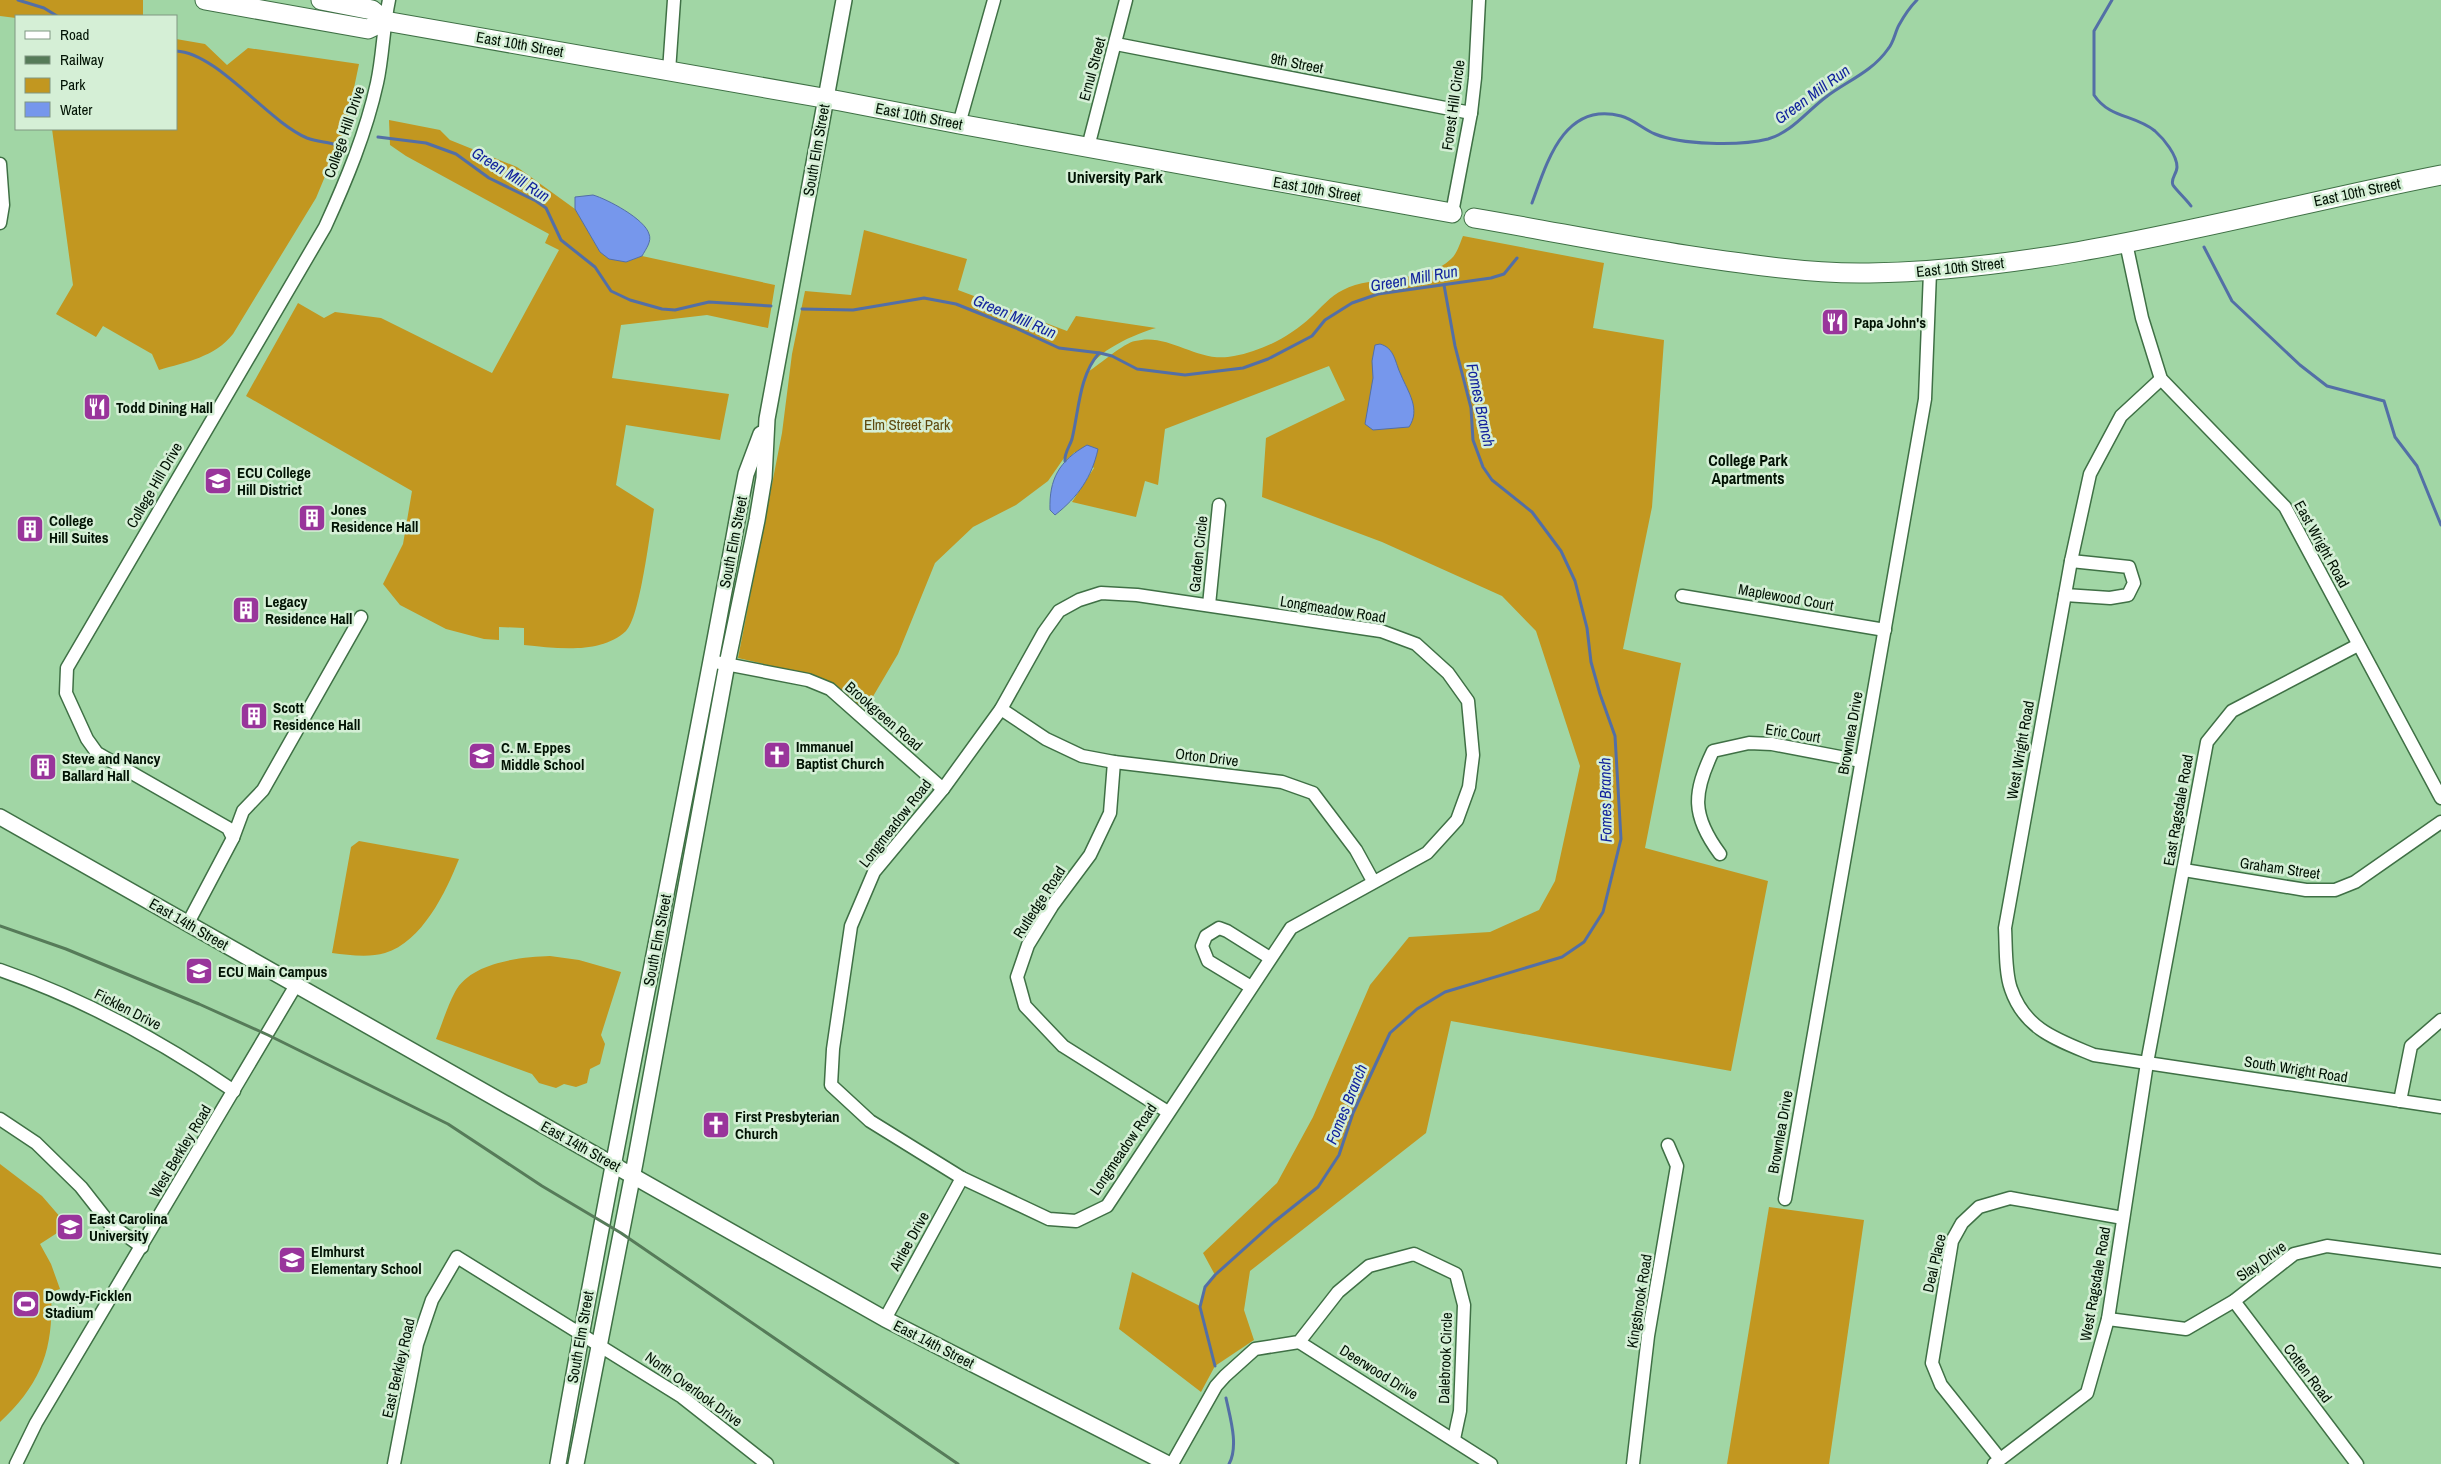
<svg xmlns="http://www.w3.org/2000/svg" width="2441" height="1464" font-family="'Archivo Narrow',sans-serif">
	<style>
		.green { fill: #c29720 }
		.water { fill: #7697ec; stroke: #536fa6 }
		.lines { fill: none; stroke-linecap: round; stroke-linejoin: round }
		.stream { stroke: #536fa6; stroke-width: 3 }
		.minor-casing { stroke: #3f7045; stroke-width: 15 }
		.tertiary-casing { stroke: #3f7045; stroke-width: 18 }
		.primary-casing { stroke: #3f7045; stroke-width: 21 }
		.minor { stroke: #fff; stroke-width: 12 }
		.tertiary { stroke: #fff; stroke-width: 15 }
		.primary { stroke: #fff; stroke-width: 19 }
		.rail { stroke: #567b59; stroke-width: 3 }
		.labels { text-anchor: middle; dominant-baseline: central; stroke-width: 5; stroke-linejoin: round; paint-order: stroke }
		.street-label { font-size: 15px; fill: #011203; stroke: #d5efd6 }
		.poi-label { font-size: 15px; font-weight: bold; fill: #011203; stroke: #d5efd6; text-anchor: start }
		.park-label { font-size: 15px; fill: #5e490f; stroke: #d5efd6 }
		.water-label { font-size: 16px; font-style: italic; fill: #12239d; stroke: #d5efd6 }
		.neighbourhood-label { font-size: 16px; font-weight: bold; fill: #011203; stroke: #d5efd6 }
	</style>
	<rect width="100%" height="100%" fill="#a1d6a5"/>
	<g class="green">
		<path d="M 0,0 L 143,0 L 143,16 L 16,16 L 16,18 L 0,16 Z"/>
		<path d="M 176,39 L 205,44 L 227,65 L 248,48 L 359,64 L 346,126 L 316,198 L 233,334 C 215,357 186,362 159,370 L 152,354 L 103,326 L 96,337 L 56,314 L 73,285 L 52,129 L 176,129 Z"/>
		<path d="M 389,120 L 440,130 L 450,140 L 517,167 L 575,209 L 600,252 L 626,262 L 642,256 L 775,285 L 768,328 L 707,315 L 621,325 L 612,378 L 729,394 L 720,440 L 626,425 L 616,485 L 654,509 C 650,532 640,618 626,631 C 600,655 556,648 524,645 L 524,628 L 499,627 L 499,640 L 484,639 L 446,629 L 400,605 L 383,584 L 403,544 L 412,491 L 246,396 L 298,303 L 324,318 L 335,312 L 381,318 L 492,373 L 559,250 L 545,243 L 549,234 L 406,156 L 390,145 Z"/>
		<path d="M 864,230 L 967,259 L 958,290 L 1067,331 L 1076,316 L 1156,328 C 1137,333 1093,352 1088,372 C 1100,364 1124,343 1135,341 C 1170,332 1197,364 1234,356 C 1262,351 1291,336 1311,317 C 1321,308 1330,296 1343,290 C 1373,274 1426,284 1451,259 C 1457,254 1460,243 1463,236 L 1604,263 L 1593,328 L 1664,340 L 1652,507 L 1623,649 L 1681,663 L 1645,848 L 1768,881 L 1731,1071 L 1451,1021 L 1426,1133 L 1250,1271 L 1244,1310 L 1254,1340 L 1215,1366 L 1201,1392 L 1119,1329 L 1132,1272 L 1200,1306 L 1205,1287 L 1215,1275 L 1203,1253 L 1277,1183 L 1313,1117 L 1370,985 L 1409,937 L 1490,932 L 1539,910 L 1555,881 L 1580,766 L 1536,631 L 1502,596 L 1382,542 L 1262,497 L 1266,438 L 1345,400 L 1329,366 L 1165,429 L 1158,485 L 1145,481 L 1136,517 L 1072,502 L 1094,468 L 1075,452 L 1065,461 L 1064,458 L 1048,481 L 1016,505 L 973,527 L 935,563 L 898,654 L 865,710 L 819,677 L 738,658 L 782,433 L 792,354 L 805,291 L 851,295 Z"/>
		<path d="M 359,841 L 459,859 C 446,892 422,942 385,953 C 369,958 348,955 332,953 L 351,847 Z"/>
		<path d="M 550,956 L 579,960 L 621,972 L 601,1035 L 605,1044 L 600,1064 L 590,1069 L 587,1083 L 576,1087 L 564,1084 L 556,1088 L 539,1083 L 532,1074 L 436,1039 C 442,1024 447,1007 455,992 C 471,962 521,957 550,956 Z"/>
		<path d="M 0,1164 L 42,1196 L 68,1226 L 40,1244 L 51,1264 L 60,1289 L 51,1292 C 54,1348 42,1383 0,1422 Z"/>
		<path d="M 1769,1207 L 1864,1220 L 1829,1464 L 1727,1464 Z"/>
	</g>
	<g class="water">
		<path d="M 593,195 C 607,199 645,219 649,234 C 652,241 646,249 642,256 L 626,262 L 609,259 L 600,252 L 575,209 L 575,197 Z"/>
		<path d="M 1380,344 C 1395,348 1395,363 1401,375 C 1408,392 1421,409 1409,427 L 1373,430 L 1365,424 L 1373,378 L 1372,361 L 1375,345 Z"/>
		<path d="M 1087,445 L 1098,449 C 1092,477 1078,497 1055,515 L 1050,510 C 1049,479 1059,461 1087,445 Z"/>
	</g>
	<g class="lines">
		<g class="stream">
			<path d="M 18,0 L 44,8 L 57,16"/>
			<path d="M 2112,0 L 2094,31 L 2094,95 C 2110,119 2134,114 2155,131 C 2164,139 2177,155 2177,167 C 2177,174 2170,179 2173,185 C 2176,190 2186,199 2191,206"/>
			<path d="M 176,51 C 218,53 267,121 307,138 C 315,141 325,142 333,144"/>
			<path d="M 378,137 L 426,143 L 456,154 L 489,178 L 536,201 L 546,208 L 561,240 L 595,267 L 611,291 L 630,300 L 662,309 L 675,310 L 709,302 L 771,306"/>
			<path d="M 1532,203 C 1547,162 1564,101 1621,116 C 1633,119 1643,129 1655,134 C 1681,145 1740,146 1768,139 C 1792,132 1806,112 1826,97 C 1847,81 1872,72 1888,49 C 1894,42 1895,32 1899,25 C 1904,16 1910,7 1917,0"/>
			<path d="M 2204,247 L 2232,301 L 2300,365 L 2327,386 L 2384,401 L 2395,437 L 2417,466 L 2441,525"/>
			<path d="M 802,309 L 853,310 L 924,298 L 956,304 L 1016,328 L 1059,348 L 1100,353 L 1112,356 L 1137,369 L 1185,375 L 1243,368 L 1268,359 L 1312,336 L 1325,320 L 1352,303 L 1378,294 L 1491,278 L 1504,274 L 1517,258"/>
			<path d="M 1065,461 C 1064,453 1070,446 1072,439 C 1079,410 1079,376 1099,353"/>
			<path d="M 1215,1366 L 1200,1307 L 1205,1287 L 1215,1275 L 1274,1222 L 1318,1187 L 1339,1155 L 1353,1113 L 1390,1033 L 1417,1009 L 1445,992 L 1562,957 L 1584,942 L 1603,912 L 1621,839 L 1615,736 L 1600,694 L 1591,662 L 1587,628 L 1575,581 L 1561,551 L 1532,512 L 1492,480 L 1483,467 L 1473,440 L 1471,408 L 1455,346 L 1444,285"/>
			<path d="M 1226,1398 C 1230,1417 1239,1446 1229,1464"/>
		</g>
		<g class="minor-casing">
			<g id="minor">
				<path d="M 1116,44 L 1471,113"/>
				<path d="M 669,71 L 674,0"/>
				<path d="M 959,124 L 994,0"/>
				<path d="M 1088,147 L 1126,0"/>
				<path d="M 0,164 L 3,205 L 0,223"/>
				<path d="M 1452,213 L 1471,113 L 1475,78 L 1479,0"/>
				<path d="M 2126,243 L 2142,318 L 2161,379 L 2285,507 L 2441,798"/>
				<path d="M 2161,379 L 2121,416 L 2090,474 L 2071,561 L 2005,928 C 2006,945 2005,973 2011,989 C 2025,1030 2058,1040 2094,1055 L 2441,1107"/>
				<path d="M 1101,593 L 1137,595 L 1381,631 L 1416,644 L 1448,673 L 1468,701 L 1473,755 L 1469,787 L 1457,820 L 1427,853 L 1291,928 L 1107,1206 L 1076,1221 L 1049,1219 L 962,1178 L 870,1121 L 831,1085 L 833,1049 L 851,926 L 874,872 L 943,789 L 1001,709 L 1044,632 L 1059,611 L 1079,600 Z"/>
				<path d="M 2065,595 L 2110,598 L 2128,595 L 2134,583 L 2129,567 L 2071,561"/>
				<path d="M 1682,596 L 1885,630"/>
				<path d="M 1209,605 L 1219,505"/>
				<path d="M 710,661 L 808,680 L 830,689 L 943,789"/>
				<path d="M 1001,709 L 1046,739 L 1082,756 L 1114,762 L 1282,782 L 1313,793 L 1356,850 L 1373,881"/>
				<path d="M 1114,762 L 1110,813 L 1090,855 L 1052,906 L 1028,945 L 1017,977 L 1025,1006 L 1063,1046 L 1168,1112"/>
				<path d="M 233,838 L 243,811 L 263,790 L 361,617"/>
				<path d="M 1720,854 C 1691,815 1693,793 1713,751 L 1749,743 L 1772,744 L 1861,761"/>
				<path d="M 2184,870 L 2306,890 L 2335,890 L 2355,882 L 2441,822"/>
				<path d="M 188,923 L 233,838 L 228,828 L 97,753 L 87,739 L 66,693 L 67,668 L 325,227 C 346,181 366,133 377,83 C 383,56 383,28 389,0"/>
				<path d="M 0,970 C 84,999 161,1041 234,1091"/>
				<path d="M 1251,987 L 1208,961 L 1202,946 L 1206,936 L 1219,928 L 1227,931 L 1270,958"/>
				<path d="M 2400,1101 L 2411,1046 L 2441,1020"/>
				<path d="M 0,1119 L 36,1143 L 81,1187 L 110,1224 L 142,1247"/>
				<path d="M 1785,1199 L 1925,399 L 1930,272"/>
				<path d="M 2234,1301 L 2357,1464"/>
				<path d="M 885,1319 L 962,1178"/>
				<path d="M 2108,1319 L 2186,1329 L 2234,1301 L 2294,1254 L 2327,1246 L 2441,1261"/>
				<path d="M 1299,1342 L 1491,1464"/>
				<path d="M 2000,1459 L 1941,1385 L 1932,1363 L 1952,1241 L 1962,1223 L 1979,1207 L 2010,1198 L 2123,1218"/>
				<path d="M 16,1464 L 36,1423 L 296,985"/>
				<path d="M 394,1464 L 417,1344 L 432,1300 L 457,1257 L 682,1397 L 767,1464"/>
				<path d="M 1172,1464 L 1216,1386 L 1225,1376 L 1255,1349 L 1299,1342 L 1338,1292 L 1369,1266 L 1414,1254 L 1456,1274 L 1464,1305 L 1460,1411 L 1454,1439"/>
				<path d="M 1633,1464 L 1648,1336 L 1677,1166 L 1668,1145"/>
				<path d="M 1994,1464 L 2087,1393 L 2108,1319 L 2147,1063 L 2207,742 L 2232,711 L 2358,645"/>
			</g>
		</g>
		<g class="tertiary-casing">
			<g id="tertiary">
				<path d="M 0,817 L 885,1319 L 1168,1464"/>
				<path d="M 558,1464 C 613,1147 681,832 738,515 L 746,474 L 761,434"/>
				<path d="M 576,1464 L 635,1163 L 727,664 L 757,520 L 764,478 L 767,419 L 844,0"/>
			</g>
		</g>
		<g class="primary-casing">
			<g id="primary">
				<path d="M 205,0 L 368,29 L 385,21"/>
				<path d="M 321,0 L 372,10 L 385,21 L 840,101 L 959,124 L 1452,213"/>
				<path d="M 1474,218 C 1563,233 1651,252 1741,263 C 1783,269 1826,274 1869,273 C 2062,270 2252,212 2441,175"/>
			</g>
		</g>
		<use href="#minor" class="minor"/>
		<use href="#tertiary" class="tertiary"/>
		<use href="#primary" class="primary"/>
		<path class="rail" d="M 0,926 L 66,949 L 199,1004 L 268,1035 L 448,1124 L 542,1186 L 621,1233 L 958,1464"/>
	</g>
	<defs>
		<g id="restaurant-square" transform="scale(1.4375)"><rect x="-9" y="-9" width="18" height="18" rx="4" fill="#99359b" stroke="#d5efd6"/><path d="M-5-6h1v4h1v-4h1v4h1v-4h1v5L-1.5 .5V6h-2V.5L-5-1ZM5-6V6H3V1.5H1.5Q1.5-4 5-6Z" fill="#fff"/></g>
		<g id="university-square" transform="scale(1.4375)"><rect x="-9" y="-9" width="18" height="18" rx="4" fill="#99359b" stroke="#d5efd6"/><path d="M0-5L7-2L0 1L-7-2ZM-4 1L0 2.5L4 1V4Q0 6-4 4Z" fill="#fff"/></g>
		<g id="building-square" transform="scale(1.4375)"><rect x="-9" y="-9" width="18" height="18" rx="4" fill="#99359b" stroke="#d5efd6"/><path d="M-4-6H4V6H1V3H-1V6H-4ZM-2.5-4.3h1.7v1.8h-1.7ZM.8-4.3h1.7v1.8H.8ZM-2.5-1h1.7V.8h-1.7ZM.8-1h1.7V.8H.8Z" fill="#fff"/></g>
		<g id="church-square" transform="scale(1.4375)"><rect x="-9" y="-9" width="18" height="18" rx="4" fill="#99359b" stroke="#d5efd6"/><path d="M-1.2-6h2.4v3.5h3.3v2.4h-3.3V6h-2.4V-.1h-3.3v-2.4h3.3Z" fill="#fff"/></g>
		<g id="school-square" transform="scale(1.4375)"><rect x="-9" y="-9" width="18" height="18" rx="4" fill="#99359b" stroke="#d5efd6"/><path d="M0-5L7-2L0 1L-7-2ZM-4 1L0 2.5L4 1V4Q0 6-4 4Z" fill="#fff"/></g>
		<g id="stadium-square" transform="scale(1.4375)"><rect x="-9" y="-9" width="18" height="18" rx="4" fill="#99359b" stroke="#d5efd6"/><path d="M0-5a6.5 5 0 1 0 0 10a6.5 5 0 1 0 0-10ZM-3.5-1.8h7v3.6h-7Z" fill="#fff"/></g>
	</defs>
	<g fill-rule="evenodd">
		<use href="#restaurant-square" x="1835" y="322"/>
		<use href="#restaurant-square" x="97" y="407"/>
		<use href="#university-square" x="218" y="481"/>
		<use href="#building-square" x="312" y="518"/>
		<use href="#building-square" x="30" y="529"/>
		<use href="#building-square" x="246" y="610"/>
		<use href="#building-square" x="254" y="716"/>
		<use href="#church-square" x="777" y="755"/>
		<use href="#school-square" x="482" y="756"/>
		<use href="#building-square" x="43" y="767"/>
		<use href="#university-square" x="199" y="971"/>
		<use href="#church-square" x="716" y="1125"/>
		<use href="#university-square" x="70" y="1227"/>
		<use href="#school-square" x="292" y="1260"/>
		<use href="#stadium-square" x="26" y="1304"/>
	</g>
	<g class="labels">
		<g class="street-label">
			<text transform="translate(520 44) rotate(10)">East 10th Street</text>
			<text transform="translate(1297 63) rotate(11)">9th Street</text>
			<text transform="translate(1092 69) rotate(-75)">Ernul Street</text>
			<text transform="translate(1453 105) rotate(-82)">Forest Hill Circle</text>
			<text transform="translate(919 116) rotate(11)">East 10th Street</text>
			<text transform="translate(344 132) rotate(-71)">College Hill Drive</text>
			<text transform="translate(816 150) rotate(-80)">South Elm Street</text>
			<text transform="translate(1317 189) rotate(10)">East 10th Street</text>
			<text transform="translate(2357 192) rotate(-12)">East 10th Street</text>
			<text transform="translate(1960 267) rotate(-6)">East 10th Street</text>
			<text transform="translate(154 485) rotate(-60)">College Hill Drive</text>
			<text transform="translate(733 542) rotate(-79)">South Elm Street</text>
			<text transform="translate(2322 544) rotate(61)">East Wright Road</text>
			<text transform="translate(1198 554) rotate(-84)">Garden Circle</text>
			<text transform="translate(1786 597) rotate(10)">Maplewood Court</text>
			<text transform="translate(1333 609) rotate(9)">Longmeadow Road</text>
			<text transform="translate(884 716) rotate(41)">Brookgreen Road</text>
			<text transform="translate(1793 733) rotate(9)">Eric Court</text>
			<text transform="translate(1850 733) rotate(-80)">Brownlea Drive</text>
			<text transform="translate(2020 750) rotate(-80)">West Wright Road</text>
			<text transform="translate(1207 757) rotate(7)">Orton Drive</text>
			<text transform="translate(2178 810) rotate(-80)">East Ragsdale Road</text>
			<text transform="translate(895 823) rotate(-52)">Longmeadow Road</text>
			<text transform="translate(2280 868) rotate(8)">Graham Street</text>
			<text transform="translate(1039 902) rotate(-57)">Rutledge Road</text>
			<text transform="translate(189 924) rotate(30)">East 14th Street</text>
			<text transform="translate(657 940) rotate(-79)">South Elm Street</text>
			<text transform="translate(128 1009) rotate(27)">Ficklen Drive</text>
			<text transform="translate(2296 1069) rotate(9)">South Wright Road</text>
			<text transform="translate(1780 1132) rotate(-80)">Brownlea Drive</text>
			<text transform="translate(581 1146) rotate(29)">East 14th Street</text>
			<text transform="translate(1123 1149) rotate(-56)">Longmeadow Road</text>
			<text transform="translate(180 1151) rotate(-59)">West Berkley Road</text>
			<text transform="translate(909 1241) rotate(-61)">Airlee Drive</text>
			<text transform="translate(2261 1261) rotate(-36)">Slay Drive</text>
			<text transform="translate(1934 1263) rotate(-77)">Deal Place</text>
			<text transform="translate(2095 1284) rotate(-80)">West Ragsdale Road</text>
			<text transform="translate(1639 1301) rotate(-81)">Kingsbrook Road</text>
			<text transform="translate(580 1337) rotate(-80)">South Elm Street</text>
			<text transform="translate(934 1344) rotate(27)">East 14th Street</text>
			<text transform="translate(1445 1358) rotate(-88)">Dalebrook Circle</text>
			<text transform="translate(398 1368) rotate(-77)">East Berkley Road</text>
			<text transform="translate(1379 1372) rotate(32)">Deerwood Drive</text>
			<text transform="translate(2308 1373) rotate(53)">Cotten Road</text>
			<text transform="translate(694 1389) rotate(36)">North Overlook Drive</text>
		</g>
		<g class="poi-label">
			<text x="1854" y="322">Papa John's</text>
			<text x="116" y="407">Todd Dining Hall</text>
			<text x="237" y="472">ECU College<tspan x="237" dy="17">Hill District</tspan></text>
			<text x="331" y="509">Jones<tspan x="331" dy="17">Residence Hall</tspan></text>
			<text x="49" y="520">College<tspan x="49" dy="17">Hill Suites</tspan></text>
			<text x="265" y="601">Legacy<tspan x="265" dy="17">Residence Hall</tspan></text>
			<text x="273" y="707">Scott<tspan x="273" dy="17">Residence Hall</tspan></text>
			<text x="796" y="746">Immanuel<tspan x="796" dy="17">Baptist Church</tspan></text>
			<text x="501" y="747">C. M. Eppes<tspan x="501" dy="17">Middle School</tspan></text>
			<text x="62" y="758">Steve and Nancy<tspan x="62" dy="17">Ballard Hall</tspan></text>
			<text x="218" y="971">ECU Main Campus</text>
			<text x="735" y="1116">First Presbyterian<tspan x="735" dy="17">Church</tspan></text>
			<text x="89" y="1218">East Carolina<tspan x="89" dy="17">University</tspan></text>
			<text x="311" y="1251">Elmhurst<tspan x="311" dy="17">Elementary School</tspan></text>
			<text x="45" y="1295">Dowdy-Ficklen<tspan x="45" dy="17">Stadium</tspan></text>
		</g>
		<g class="park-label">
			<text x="907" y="424">Elm Street Park</text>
		</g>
		<g class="water-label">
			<text transform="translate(1812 94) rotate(-36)">Green Mill Run</text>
			<text transform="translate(511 174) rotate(32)">Green Mill Run</text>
			<text transform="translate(1414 278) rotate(-10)">Green Mill Run</text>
			<text transform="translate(1015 316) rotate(23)">Green Mill Run</text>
			<text transform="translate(1481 405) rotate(78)">Fomes Branch</text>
			<text transform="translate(1605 800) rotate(-91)">Fomes Branch</text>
			<text transform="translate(1346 1104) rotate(-68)">Fomes Branch</text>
		</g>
		<g class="neighbourhood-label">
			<text x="1115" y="177">University Park</text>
			<text x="1748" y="460">College Park<tspan x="1748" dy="18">Apartments</tspan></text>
		</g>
	</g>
	<rect x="15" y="15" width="162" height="115" fill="#d5efd6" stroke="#809782"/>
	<rect x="25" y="31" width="25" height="8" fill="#ffffff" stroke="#809782"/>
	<text x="60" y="40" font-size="15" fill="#011203">Road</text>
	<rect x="25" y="56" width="25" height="8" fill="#567b59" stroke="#809782"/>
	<text x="60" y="65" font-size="15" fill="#011203">Railway</text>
	<rect x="25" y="78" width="25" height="15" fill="#c29720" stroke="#809782"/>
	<text x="60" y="90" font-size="15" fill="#011203">Park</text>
	<rect x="25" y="102" width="25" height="15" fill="#7697ec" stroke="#809782"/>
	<text x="60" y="115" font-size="15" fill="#011203">Water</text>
</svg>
